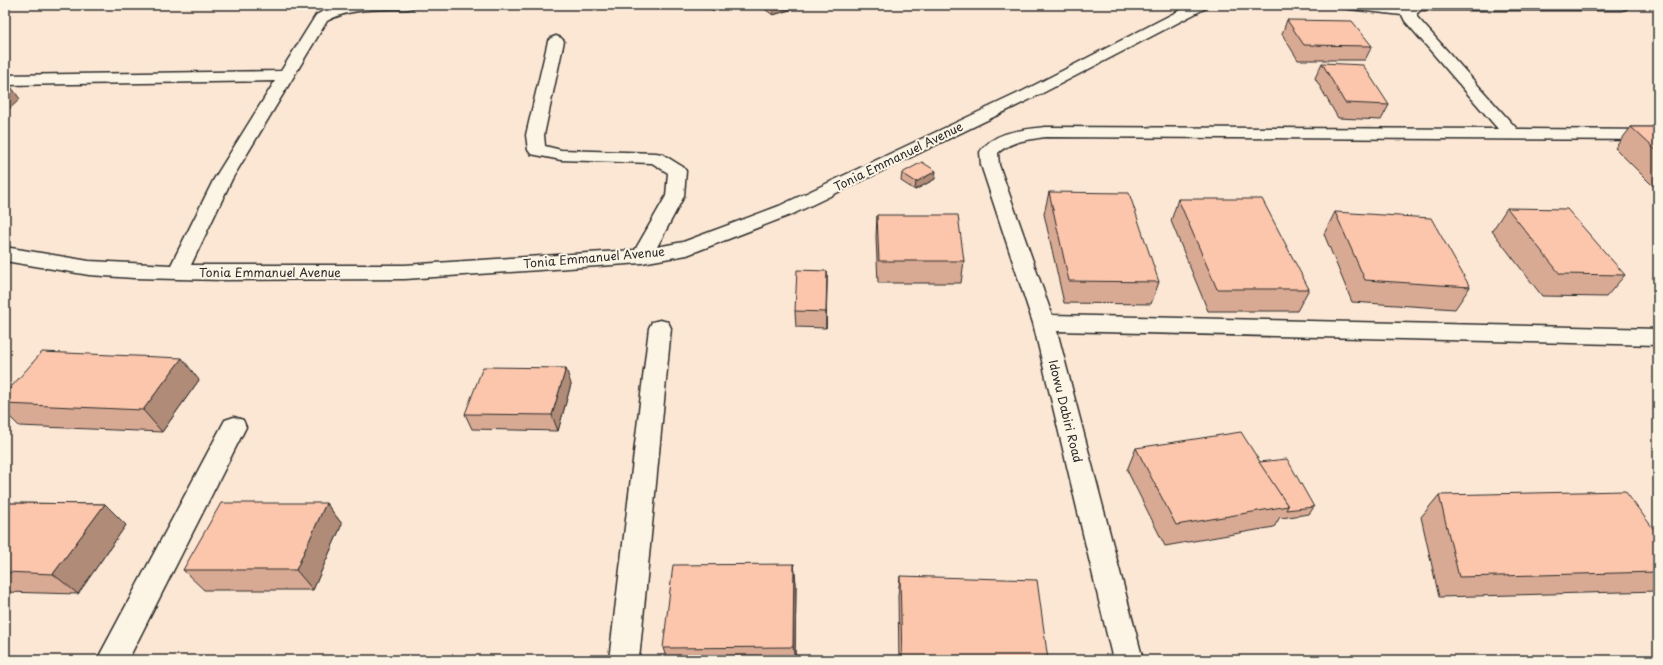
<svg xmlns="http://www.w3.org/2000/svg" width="1663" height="665" font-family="'Playpen Sans',sans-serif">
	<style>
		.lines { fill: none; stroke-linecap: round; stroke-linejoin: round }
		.minor-casing { stroke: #2b2b2b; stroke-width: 3 }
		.minor { fill: #fcf5e5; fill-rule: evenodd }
		.wall { fill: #d8aa94; stroke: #2b2b2b }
		.shaded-wall { fill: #b08b78; stroke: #2b2b2b }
		.building { fill: #fbc6ac; stroke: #2b2b2b }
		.labels { text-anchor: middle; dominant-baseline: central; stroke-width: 4; stroke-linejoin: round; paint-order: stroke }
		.street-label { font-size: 12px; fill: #2b2b2b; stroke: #fcf5e5 }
	</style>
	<rect width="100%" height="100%" fill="#fce7d4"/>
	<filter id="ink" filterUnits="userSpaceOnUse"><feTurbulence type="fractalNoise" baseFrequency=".025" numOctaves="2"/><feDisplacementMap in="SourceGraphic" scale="8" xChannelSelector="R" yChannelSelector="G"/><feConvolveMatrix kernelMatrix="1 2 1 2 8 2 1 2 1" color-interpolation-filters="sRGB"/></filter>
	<g filter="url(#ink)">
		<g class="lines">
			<g class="minor-casing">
				<g id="minor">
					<path d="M 340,5 L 415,5 L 413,8 L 408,9 C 380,10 352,7 327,21 L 232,179 L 191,265 L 405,265 L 635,250 L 666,196 L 668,173 L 652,163 L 561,160 L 531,154 L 528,150 L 526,135 L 548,41 L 551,38 L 556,36 L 561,38 L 564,41 L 544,135 L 545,146 L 561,150 L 656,153 L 662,154 L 683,167 L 686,171 L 684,196 L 657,247 L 683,242 L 779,206 L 1023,91 L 1190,5 L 1208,5 L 1206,8 L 1035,97 L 793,214 L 687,255 L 642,263 L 405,279 L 223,280 L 134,278 L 89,275 L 5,261 L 5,247 L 89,261 L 171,265 L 214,179 L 275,81 L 5,85 L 5,75 L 281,71 L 316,15 L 329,8 Z"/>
					<path d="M 1342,5 L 1407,6 L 1409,5 L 1627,5 L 1626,9 L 1621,10 L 1421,10 L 1417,13 L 1417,17 L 1517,129 L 1658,130 L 1658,140 L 1045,137 C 1027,140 1011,141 998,153 L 999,165 L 1052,315 L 1658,329 L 1658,345 L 1057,331 L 1143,660 L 1113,660 L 1033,323 L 981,165 L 980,152 C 994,131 1022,130 1045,127 L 1498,129 L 1405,21 L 1402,15 L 1349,9 L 1344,8 Z"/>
					<path d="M 660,320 L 668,322 L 671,328 L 639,660 L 609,660 L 649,328 L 652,322 Z"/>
					<path d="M 234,417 L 243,420 L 246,427 L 128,660 L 97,660 L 225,420 Z"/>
				</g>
			</g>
			<use href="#minor" class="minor"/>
		</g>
		<g class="wall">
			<path d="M 701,5 L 728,5 L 715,11 Z"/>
			<path d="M 759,5 L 806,5 L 773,15 Z"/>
			<path d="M 1287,20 L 1372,46 L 1365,60 L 1298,60 L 1282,34 Z"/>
			<path d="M 1322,63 L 1389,105 L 1381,120 L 1338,118 L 1315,78 Z"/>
			<path d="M 1631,127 L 1658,127 L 1658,191 L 1615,148 Z"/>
			<path d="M 902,173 L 935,179 L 915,190 L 901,181 Z"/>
			<path d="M 1049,192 L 1159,282 L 1151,304 L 1064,303 L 1044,214 Z"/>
			<path d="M 1178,199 L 1309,289 L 1297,311 L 1208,311 L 1171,221 Z"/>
			<path d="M 1507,208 L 1625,275 L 1606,297 L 1542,296 L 1492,231 Z"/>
			<path d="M 1335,212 L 1470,287 L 1455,309 L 1352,302 L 1324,234 Z"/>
			<path d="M 877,215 L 964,261 L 961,283 L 878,283 L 876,237 Z"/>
			<path d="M 827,271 L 826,328 L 796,327 L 795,311 Z"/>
			<path d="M 199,380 L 162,432 L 19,426 L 5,412 L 5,394 Z"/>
			<path d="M 571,384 L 558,431 L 472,429 L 465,414 Z"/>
			<path d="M 1136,448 L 1314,507 L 1309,514 L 1281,518 L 1280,517 L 1274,527 L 1165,546 L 1127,470 Z"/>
			<path d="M 1439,495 L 1658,535 L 1658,591 L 1439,597 L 1421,517 Z"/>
			<path d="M 5,503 L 105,504 L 126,525 L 78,594 L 5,592 Z"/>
			<path d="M 326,503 L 342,524 L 313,590 L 204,590 L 183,570 Z"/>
			<path d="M 794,564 L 796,584 L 795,660 L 667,660 L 663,648 Z"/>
			<path d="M 900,576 L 1048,660 L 899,660 L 898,596 Z"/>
		</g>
		<g class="shaded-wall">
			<path d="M 714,5 L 728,5 L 715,11 Z"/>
			<path d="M 772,5 L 806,5 L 773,15 Z"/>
			<path d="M 9,84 L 20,99 L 5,113 L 5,88 Z"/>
			<path d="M 936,171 L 935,179 L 915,190 L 916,182 Z"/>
			<path d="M 827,271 L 827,287 L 826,328 L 826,312 Z"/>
			<path d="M 182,358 L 199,380 L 162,432 L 143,410 Z"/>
			<path d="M 566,368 L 571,384 L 558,431 L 552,415 Z"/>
			<path d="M 326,503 L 342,524 L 313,590 L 296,570 Z"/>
			<path d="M 105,504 L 126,525 L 78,594 L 53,574 Z"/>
			<path d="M 794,564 L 796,584 L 795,660 L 793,647 Z"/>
		</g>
		<g class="building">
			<path d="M 1287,20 L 1352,21 L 1372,46 L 1304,45 Z"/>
			<path d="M 1322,63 L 1363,65 L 1389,105 L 1345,103 Z"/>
			<path d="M 5,84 L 9,84 L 5,88 Z"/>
			<path d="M 1631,127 L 1658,127 L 1658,152 Z"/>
			<path d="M 922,162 L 936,171 L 916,182 L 902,173 Z"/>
			<path d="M 1049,192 L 1129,193 L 1159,282 L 1069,281 Z"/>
			<path d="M 1178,199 L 1262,199 L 1309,289 L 1217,289 Z"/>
			<path d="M 1507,208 L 1567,209 L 1625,275 L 1560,274 Z"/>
			<path d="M 1335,212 L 1431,218 L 1470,287 L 1365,280 Z"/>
			<path d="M 877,215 L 958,215 L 964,261 L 879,261 Z"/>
			<path d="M 797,270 L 827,271 L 826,312 L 795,311 Z"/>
			<path d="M 42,352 L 182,358 L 143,410 L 5,404 L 5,394 Z"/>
			<path d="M 483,367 L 566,368 L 552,415 L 465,414 Z"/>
			<path d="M 1241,432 L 1288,506 L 1176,525 L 1136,448 Z"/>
			<path d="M 1287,459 L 1314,507 L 1286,510 L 1288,506 L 1259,462 Z"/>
			<path d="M 1625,491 L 1658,535 L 1658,572 L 1459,577 L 1439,495 Z"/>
			<path d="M 5,503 L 105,504 L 53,574 L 5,572 Z"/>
			<path d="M 221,503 L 326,503 L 296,570 L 183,570 Z"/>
			<path d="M 794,564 L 793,647 L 663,648 L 673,565 Z"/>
			<path d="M 900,576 L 1037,580 L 1048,660 L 925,660 L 902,659 Z"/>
		</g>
	</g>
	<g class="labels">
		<g class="street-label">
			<text transform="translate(898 156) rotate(-26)">Tonia Emmanuel Avenue</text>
			<text transform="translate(594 257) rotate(-5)">Tonia Emmanuel Avenue</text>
			<text x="270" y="272">Tonia Emmanuel Avenue</text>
			<text transform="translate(1066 411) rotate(76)">Idowu Dabiri Road</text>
		</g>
	</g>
	<rect width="1663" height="665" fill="none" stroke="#fcf5e5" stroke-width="20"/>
	<rect x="10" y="10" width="1643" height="645" fill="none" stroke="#2b2b2b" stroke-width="1.5" filter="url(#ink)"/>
</svg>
